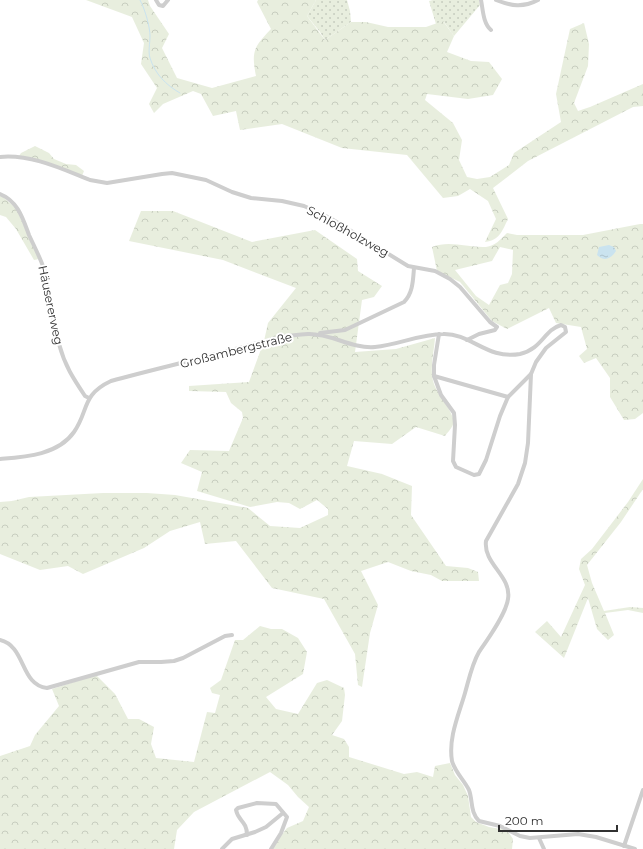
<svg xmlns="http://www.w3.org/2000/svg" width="643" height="849" font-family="Montserrat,sans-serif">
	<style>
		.green { fill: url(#green-dots) }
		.forest { fill: url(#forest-crowns); fill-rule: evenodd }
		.water { fill: url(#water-ripples) }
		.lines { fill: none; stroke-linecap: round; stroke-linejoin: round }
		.stream { stroke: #cae3ef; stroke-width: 1 }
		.minor { stroke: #cecece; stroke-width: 4 }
		.labels { text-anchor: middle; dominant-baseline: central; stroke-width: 4; stroke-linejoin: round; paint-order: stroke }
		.street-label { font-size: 12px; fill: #313131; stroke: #fff }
	</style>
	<defs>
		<pattern id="green-dots" width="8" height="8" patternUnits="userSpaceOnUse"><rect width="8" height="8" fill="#e8eede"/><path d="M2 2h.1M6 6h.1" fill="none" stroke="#c7cdbf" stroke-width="1.8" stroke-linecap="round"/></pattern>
		<pattern id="forest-crowns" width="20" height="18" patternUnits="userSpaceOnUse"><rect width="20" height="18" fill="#e8eede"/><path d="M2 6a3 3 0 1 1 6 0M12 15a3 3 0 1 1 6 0" fill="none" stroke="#c7cdbf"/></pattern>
		<pattern id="water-ripples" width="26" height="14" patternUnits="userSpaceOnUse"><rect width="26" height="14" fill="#cae3ef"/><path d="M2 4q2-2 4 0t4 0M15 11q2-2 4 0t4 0" fill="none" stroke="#aec3cd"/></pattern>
	</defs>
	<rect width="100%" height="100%" fill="#fff"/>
	<g class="green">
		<path d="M 316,0 L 347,0 L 350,11 L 351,22 L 325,40 L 320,32 L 307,16 Z"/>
		<path d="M 433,0 L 479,0 L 480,5 L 454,36 L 444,22 L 436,24 L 429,1 Z"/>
	</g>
	<g class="forest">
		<path d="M 86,0 L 148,0 L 150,6 L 169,34 L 162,48 L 177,78 L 212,88 L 256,76 C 251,51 254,47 271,29 L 257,2 L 258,0 L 316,0 L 307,16 L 325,40 L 351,22 L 366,22 L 388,27 L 426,27 L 443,21 L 454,36 L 447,52 L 471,61 L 489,62 L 502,79 L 493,95 L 468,99 L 427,94 L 425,100 L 453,123 L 462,140 L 459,160 L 467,177 L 477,179 L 490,177 L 509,165 L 514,153 L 561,122 L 556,94 L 570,29 L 584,23 L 589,44 L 588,66 L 574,103 L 578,111 L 590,107 L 643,84 L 643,106 L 633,107 L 528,161 L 493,188 L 508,219 C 502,231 500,240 485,242 L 496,219 L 488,201 L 470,189 L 458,196 L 443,198 L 407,155 L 342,148 L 282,124 L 240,130 L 236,111 L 213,116 L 201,94 L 193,91 L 163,104 L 154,113 L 149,104 L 157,88 L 141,64 L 144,43 L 132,17 Z"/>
		<path d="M 35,146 L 49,153 L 54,159 L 66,164 L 76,165 L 84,171 L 82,176 L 19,156 L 21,153 Z"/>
		<path d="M 0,196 L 3,197 L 16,208 L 39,259 L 34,260 L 16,229 L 6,217 L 0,215 Z"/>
		<path d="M 141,211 L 173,211 L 252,242 L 315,230 L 357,259 L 358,271 L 382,286 L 374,297 L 362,300 L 355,352 L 396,349 L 435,338 C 434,353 429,369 434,384 C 438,396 457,415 453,425 C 451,429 447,433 445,436 L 416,427 L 392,444 L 354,441 L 347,466 L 382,474 L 412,486 L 411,515 L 446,566 L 468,568 L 478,572 L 479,581 L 442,581 L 431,575 L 411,571 L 388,562 L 361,571 L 378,605 L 370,633 L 362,687 L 358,685 L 355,654 L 324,599 L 272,588 L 236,541 L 205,544 L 200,522 L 170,531 L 144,548 L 83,574 L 68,566 L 40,570 L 0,554 L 0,502 L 12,501 L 29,497 L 103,493 L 147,493 L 175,495 L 248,508 L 270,526 L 300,528 L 328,515 L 328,509 L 317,500 L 300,509 L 289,503 L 277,502 L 250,507 L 197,491 L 202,472 L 181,463 L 190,450 L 229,451 L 243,418 L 242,412 L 231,403 L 226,392 L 189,391 L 189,386 L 249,382 L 264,341 L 268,323 L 296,288 L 223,260 L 129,241 Z"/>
		<path d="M 640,224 L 643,224 L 643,413 L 635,419 L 624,420 L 610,397 L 610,378 L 596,358 L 584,363 L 579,356 L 587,349 L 581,327 L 556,323 L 549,308 L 507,329 L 492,321 L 460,282 L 437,271 L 432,247 C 450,240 468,248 486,247 C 495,246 501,239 507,233 L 517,235 L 583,235 ZM 500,247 L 513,250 L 512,274 L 508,283 L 500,285 L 489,305 L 476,296 L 455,270 L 492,261 Z"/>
		<path d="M 643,479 L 643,489 L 621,522 L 587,565 L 592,583 L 604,611 L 630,607 L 643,608 L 643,613 L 628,610 L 605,613 L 614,635 L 608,640 L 597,629 L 588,598 L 564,658 L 535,632 L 547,621 L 561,637 L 585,585 L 579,569 L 581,559 L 592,549 L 628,502 Z"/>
		<path d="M 260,626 L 271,629 L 282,629 L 298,638 L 307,652 L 303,674 L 266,697 L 276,709 L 298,714 L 317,683 L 327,680 L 344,688 L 345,695 L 342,721 L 332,735 L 344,739 L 349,747 L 349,757 L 404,774 L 417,772 L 433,777 L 435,766 L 450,763 L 455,775 L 463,785 L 468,796 L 471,817 L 476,822 L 489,827 L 507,830 L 513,839 L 512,849 L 271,849 L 287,828 L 303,821 L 309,807 L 298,797 L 288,785 L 270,772 L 194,812 L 177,830 L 174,849 L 0,849 L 0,756 L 30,746 L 35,735 L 59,706 L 52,689 L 96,675 L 115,694 L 128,719 L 139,719 L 154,727 L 151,744 L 156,758 L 194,762 L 207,712 L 215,713 L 220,695 L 212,693 L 210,688 L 221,680 L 235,640 L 243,640 Z"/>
	</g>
	<path class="water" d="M 609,245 L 614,247 L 616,251 C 611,259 604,262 597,255 L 599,247 Z"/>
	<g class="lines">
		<path class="stream" d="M 140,0 C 145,9 150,27 150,36 C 150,43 148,52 150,58 C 155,74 166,85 180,93"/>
		<g class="minor">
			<path d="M 156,0 L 159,5 L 163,6 L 168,0"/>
			<path d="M 481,0 C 483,10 483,23 491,30"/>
			<path d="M 496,0 C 511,6 523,8 538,0"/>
			<path d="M 0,157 C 31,154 62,169 90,180 L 107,183 L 162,174 L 172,173 L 206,180 L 232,192 L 251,198 L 282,201 L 304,206 L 330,218 L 408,266 L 435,271 L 450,279 L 460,287 L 490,322 L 497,327 L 495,330 L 479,334 L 467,340"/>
			<path d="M 0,194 C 18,201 23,219 29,235 C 34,246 40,257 44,269 C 50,294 51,319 59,344 C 65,366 73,378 85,396 L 89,398"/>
			<path d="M 320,333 L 345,330 L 404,302 C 413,293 413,280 414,268"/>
			<path d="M 439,334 L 434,365 L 434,376 L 441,395 L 454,413 L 455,425 L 453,461 L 456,467 L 474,475 L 479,474 L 486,460 L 500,416 L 508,397 L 531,374"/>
			<path d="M 434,376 L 508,397"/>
			<path d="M 0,459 C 25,457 58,455 74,432 C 89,411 81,395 111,381 C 151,370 191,361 231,350 C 256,344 281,335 308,334 C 331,333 351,349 375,347 C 398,345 420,334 443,334 C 471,333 487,360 520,354 C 542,349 544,330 561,325 L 565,327 L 566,332 L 546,348 L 536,362 L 531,374 L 528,443 L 525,463 L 518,484 L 486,541 C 483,564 512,576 508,599 C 506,614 488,639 479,652 C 472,664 469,679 465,693 C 459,714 448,738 452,761 C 455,772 464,780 469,790 C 473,801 470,812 479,821 L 500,826 L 520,836 L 530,838 L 578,834 L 596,837 L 635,849"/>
			<path d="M 0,640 C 26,646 20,685 47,688 L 139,662 L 161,662 L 174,661 L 183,658 L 225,636 L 232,635"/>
			<path d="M 247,835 C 247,821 238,821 236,810 L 238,808 L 257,803 L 276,804 L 287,817 L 281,833 L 271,849"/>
			<path d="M 539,838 L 544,849"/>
			<path d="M 624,846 L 643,790"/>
			<path d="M 222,849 L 232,839 L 255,832 L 266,827 L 283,813"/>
		</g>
	</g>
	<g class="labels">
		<g class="street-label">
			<text transform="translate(348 231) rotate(29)">Schloßholzweg</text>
			<text transform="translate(51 305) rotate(78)">Häusererweg</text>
			<text transform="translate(236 350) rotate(-14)">Großambergstraße</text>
		</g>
	</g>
	<path d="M499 825v6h118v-6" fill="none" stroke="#313131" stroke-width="2"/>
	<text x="505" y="825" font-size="12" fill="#313131" stroke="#ffffff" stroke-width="3" paint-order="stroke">200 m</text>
</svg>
